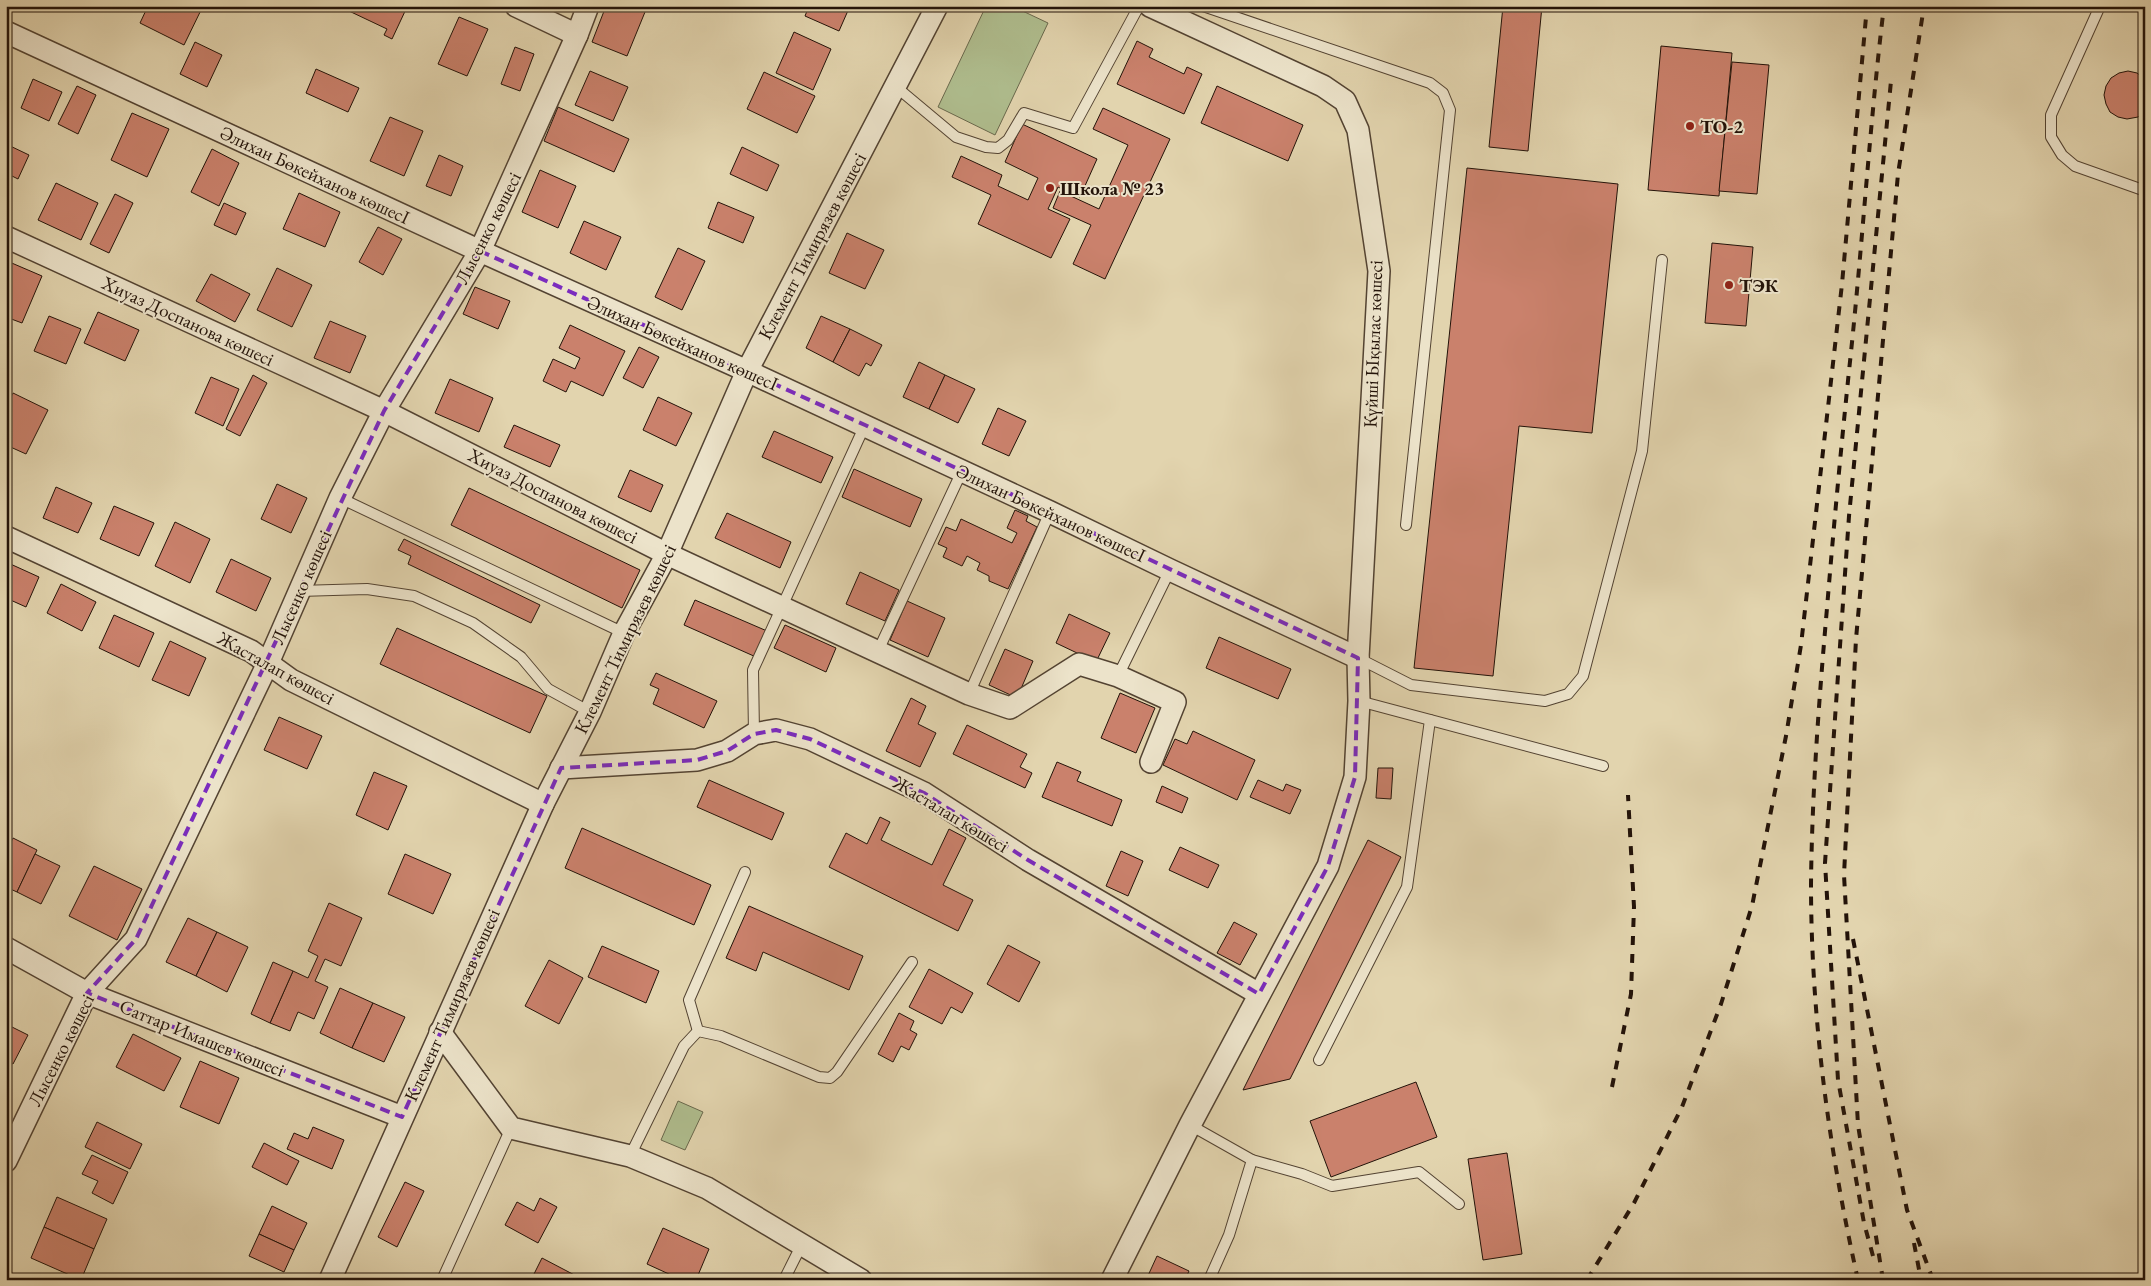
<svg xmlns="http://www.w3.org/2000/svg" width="2151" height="1286" font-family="'EB Garamond',serif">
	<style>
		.green { fill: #afbd8e; stroke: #69684c }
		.building { fill: #ca816c; stroke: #231309 }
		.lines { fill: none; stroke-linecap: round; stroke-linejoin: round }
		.service-casing { stroke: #534332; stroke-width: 12 }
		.minor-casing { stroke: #534332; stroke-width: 24 }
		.service { stroke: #ece3ca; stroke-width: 10 }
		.minor { stroke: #ece3ca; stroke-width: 21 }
		.rail { stroke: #231309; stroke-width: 4; stroke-dasharray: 9 9; stroke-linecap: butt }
		.marked { fill: none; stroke: #7b2cbf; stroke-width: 4; stroke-dasharray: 10 6; stroke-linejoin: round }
		.poi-dot { fill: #8f2418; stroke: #ece3ca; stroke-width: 2 }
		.labels { text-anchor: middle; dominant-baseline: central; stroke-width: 4; stroke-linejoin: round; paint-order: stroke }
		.poi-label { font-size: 19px; font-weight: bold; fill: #231309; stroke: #ece3ca; text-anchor: start }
		.street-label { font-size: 19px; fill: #231309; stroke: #ece3ca }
	</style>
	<rect width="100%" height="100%" fill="#e2d4ae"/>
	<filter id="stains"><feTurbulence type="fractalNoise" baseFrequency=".004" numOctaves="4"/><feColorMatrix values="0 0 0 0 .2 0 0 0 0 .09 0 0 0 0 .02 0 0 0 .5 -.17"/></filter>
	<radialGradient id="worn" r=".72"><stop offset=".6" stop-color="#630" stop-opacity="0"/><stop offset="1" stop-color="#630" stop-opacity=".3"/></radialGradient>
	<g class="green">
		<path d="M 986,6 L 1012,6 L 1048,23 L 995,135 L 938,107 Z"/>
		<path d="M 678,1101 L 703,1112 L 685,1150 L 661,1140 Z"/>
	</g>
	<g class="building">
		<path d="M 148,6 L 203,6 L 184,45 L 140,23 Z"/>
		<path d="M 352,6 L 405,6 L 407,7 L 392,39 L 384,35 L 387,29 L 349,11 Z"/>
		<path d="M 606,6 L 632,6 L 645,12 L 627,56 L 592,42 Z"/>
		<path d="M 809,6 L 850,6 L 839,31 L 805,16 Z"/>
		<path d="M 1503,6 L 1542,6 L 1528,151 L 1489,147 Z"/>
		<path d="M 459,17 L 488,29 L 467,76 L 438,64 Z"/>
		<path d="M 794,32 L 831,49 L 813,90 L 776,73 Z"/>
		<path d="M 1137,41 L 1153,49 L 1149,57 L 1184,74 L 1187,67 L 1202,74 L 1184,114 L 1117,84 Z"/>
		<path d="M 195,42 L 222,55 L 207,87 L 180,74 Z"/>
		<path d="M 1661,46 L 1732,53 L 1719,196 L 1648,190 Z"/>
		<path d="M 515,47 L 534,54 L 520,91 L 501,84 Z"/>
		<path d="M 1732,62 L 1769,65 L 1757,194 L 1719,191 Z"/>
		<path d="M 316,69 L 359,88 L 348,112 L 306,93 Z"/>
		<path d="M 590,71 L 628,87 L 613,121 L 575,105 Z"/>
		<path d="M 2128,71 L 2137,73 L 2145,79 L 2145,112 L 2138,117 L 2127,119 L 2118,117 L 2110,112 L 2106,104 L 2104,95 L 2106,86 L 2111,78 L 2119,73 Z"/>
		<path d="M 764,72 L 815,96 L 797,133 L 747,109 Z"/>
		<path d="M 33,79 L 62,92 L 49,121 L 21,108 Z"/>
		<path d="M 77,86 L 96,95 L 78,134 L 58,124 Z"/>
		<path d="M 1217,86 L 1303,125 L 1288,161 L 1201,123 Z"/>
		<path d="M 558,107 L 629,139 L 614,172 L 544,141 Z"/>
		<path d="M 1103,108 L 1170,139 L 1105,279 L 1073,264 L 1091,225 L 1053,208 L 1060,191 L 1099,209 L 1128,145 L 1093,129 Z"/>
		<path d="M 132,113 L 169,129 L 147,177 L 111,160 Z"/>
		<path d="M 390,117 L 423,131 L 404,176 L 370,161 Z"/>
		<path d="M 1022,124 L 1097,159 L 1080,197 L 1058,187 L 1048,209 L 1070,219 L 1051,258 L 978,224 L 991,195 L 952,177 L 961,156 L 1002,175 L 998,186 L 1028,200 L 1038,178 L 1005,162 Z"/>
		<path d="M 6,144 L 29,155 L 18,179 L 6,173 Z"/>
		<path d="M 742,147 L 779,165 L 767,191 L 730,174 Z"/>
		<path d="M 212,149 L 239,163 L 219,206 L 191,192 Z"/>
		<path d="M 439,155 L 463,166 L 451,196 L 426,186 Z"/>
		<path d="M 1467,168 L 1618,184 L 1592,433 L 1519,426 L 1493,676 L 1414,668 Z"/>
		<path d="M 540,170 L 576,186 L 558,228 L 522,212 Z"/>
		<path d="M 56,183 L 98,203 L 81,240 L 38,220 Z"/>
		<path d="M 299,193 L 340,212 L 325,247 L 283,229 Z"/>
		<path d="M 115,194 L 133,203 L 109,253 L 90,244 Z"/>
		<path d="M 718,202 L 754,217 L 743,243 L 708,228 Z"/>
		<path d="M 224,203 L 246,213 L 236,235 L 214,225 Z"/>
		<path d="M 584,221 L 621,237 L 606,270 L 570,253 Z"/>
		<path d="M 378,227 L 402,239 L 383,275 L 359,262 Z"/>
		<path d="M 847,233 L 884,250 L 865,289 L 829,273 Z"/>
		<path d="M 1712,243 L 1753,247 L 1746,326 L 1705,323 Z"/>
		<path d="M 678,248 L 705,261 L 682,310 L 655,297 Z"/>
		<path d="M 7,261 L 42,276 L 22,323 L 6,317 Z"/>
		<path d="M 277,268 L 312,285 L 292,327 L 257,310 Z"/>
		<path d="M 211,274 L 250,294 L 235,322 L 196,301 Z"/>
		<path d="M 475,287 L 510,301 L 498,329 L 463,314 Z"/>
		<path d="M 98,312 L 139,330 L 125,361 L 84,343 Z"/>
		<path d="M 49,316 L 81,329 L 66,364 L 34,351 Z"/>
		<path d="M 821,316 L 850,329 L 833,362 L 806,348 Z"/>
		<path d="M 330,321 L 366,336 L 350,373 L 314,358 Z"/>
		<path d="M 570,325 L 625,351 L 603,396 L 571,381 L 566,392 L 543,381 L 553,359 L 575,369 L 580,358 L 559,348 Z"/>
		<path d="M 850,329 L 882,345 L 871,366 L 866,363 L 859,376 L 833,362 Z"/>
		<path d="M 639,347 L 659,357 L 643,388 L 623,378 Z"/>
		<path d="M 919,362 L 945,375 L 929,409 L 903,397 Z"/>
		<path d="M 253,375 L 267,383 L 240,436 L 226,429 Z"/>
		<path d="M 945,375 L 975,389 L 958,423 L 929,409 Z"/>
		<path d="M 211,377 L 239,389 L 223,426 L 195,413 Z"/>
		<path d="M 450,379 L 493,398 L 479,432 L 435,413 Z"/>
		<path d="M 13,393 L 48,410 L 26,454 L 6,445 L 6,407 Z"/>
		<path d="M 658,397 L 692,413 L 676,446 L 643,430 Z"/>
		<path d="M 998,408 L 1026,421 L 1009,456 L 982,444 Z"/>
		<path d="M 514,425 L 560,445 L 550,467 L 504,447 Z"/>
		<path d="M 774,431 L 833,457 L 821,483 L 762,457 Z"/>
		<path d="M 854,469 L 922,499 L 910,527 L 842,497 Z"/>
		<path d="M 630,470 L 663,485 L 651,512 L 618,497 Z"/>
		<path d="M 277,484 L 307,498 L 291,533 L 261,519 Z"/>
		<path d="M 56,487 L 92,503 L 78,533 L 43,518 Z"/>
		<path d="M 469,488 L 640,570 L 622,608 L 451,525 Z"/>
		<path d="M 114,506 L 154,523 L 139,556 L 100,539 Z"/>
		<path d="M 1015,510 L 1028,516 L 1026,521 L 1037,527 L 1008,589 L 989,581 L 989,576 L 977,570 L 980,563 L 967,556 L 962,566 L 943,557 L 947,548 L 938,544 L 946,527 L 956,531 L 961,519 L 1012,543 L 1017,533 L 1007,528 Z"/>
		<path d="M 727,513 L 791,542 L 780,568 L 715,538 Z"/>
		<path d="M 175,522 L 210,539 L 190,583 L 155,566 Z"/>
		<path d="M 404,539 L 540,605 L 531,623 L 408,564 L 411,556 L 398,550 Z"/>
		<path d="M 231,559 L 271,578 L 256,611 L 216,592 Z"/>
		<path d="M 6,562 L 39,577 L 26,607 L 6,598 Z"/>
		<path d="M 860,572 L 899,590 L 885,621 L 846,604 Z"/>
		<path d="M 61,584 L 96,602 L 82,631 L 47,613 Z"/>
		<path d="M 695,600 L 767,631 L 756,657 L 684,625 Z"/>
		<path d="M 907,601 L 945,618 L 928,657 L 890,640 Z"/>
		<path d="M 1069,614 L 1110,633 L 1096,662 L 1056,643 Z"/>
		<path d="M 114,615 L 154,633 L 139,667 L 99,648 Z"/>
		<path d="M 785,625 L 836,648 L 826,672 L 774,648 Z"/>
		<path d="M 397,628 L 547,696 L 530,733 L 380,664 Z"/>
		<path d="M 1219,637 L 1291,669 L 1278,699 L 1206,668 Z"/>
		<path d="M 170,641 L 206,658 L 189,696 L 152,680 Z"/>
		<path d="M 1005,649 L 1033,661 L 1017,698 L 989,685 Z"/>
		<path d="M 656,673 L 717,701 L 704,728 L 653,704 L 659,689 L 650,685 Z"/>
		<path d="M 1120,693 L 1155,708 L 1136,753 L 1101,738 Z"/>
		<path d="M 911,698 L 926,706 L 918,724 L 936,733 L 920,767 L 886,751 Z"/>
		<path d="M 279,717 L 322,736 L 307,769 L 264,750 Z"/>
		<path d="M 967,725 L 1027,754 L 1020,767 L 1032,773 L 1025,788 L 953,754 Z"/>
		<path d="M 1193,731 L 1255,760 L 1237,800 L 1163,765 L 1175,739 L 1187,744 Z"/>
		<path d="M 1057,762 L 1081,772 L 1077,781 L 1122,800 L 1112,826 L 1042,797 Z"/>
		<path d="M 1378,768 L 1393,768 L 1391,799 L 1376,798 Z"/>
		<path d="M 374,772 L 407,786 L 388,830 L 356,815 Z"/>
		<path d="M 709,780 L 784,813 L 772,840 L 697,807 Z"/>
		<path d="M 1258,780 L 1283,791 L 1286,784 L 1301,790 L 1290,814 L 1250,797 Z"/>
		<path d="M 1162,786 L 1188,798 L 1182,813 L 1156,802 Z"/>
		<path d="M 880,817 L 890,822 L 881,840 L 932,865 L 949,829 L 966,838 L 943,885 L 973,900 L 958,931 L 829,867 L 846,833 L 867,844 Z"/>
		<path d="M 582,828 L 711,885 L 694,925 L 565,868 Z"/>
		<path d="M 13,838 L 37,850 L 17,892 L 6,887 L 6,852 Z"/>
		<path d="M 1368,840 L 1401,857 L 1290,1079 L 1243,1090 Z"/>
		<path d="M 1180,847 L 1219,865 L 1208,888 L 1169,870 Z"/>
		<path d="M 1121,851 L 1143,861 L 1128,896 L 1106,886 Z"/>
		<path d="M 35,854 L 60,866 L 41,904 L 17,892 Z"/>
		<path d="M 405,854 L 451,874 L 433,914 L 388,894 Z"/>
		<path d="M 94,866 L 142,889 L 117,940 L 69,916 Z"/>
		<path d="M 329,903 L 362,918 L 341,966 L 325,959 L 315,981 L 328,987 L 314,1019 L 298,1012 L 290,1031 L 270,1023 L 293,971 L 308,978 L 318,956 L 308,951 Z"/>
		<path d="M 749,906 L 863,956 L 849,990 L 763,952 L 756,971 L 726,958 Z"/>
		<path d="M 188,918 L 217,932 L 196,976 L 166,962 Z"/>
		<path d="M 1234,922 L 1257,934 L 1240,965 L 1217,953 Z"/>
		<path d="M 217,932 L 248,947 L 227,992 L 196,976 Z"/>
		<path d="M 1008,945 L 1040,962 L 1019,1002 L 987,984 Z"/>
		<path d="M 602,946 L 659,971 L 646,1003 L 588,977 Z"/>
		<path d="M 549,960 L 583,978 L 559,1024 L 525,1006 Z"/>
		<path d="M 273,962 L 293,971 L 270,1023 L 251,1014 Z"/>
		<path d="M 929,969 L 973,993 L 962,1013 L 951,1007 L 942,1024 L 909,1007 Z"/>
		<path d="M 340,988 L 373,1003 L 352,1048 L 320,1033 Z"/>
		<path d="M 373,1003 L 405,1017 L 384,1062 L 352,1048 Z"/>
		<path d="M 899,1013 L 914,1021 L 910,1030 L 917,1034 L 909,1050 L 901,1046 L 893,1062 L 878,1054 Z"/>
		<path d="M 6,1024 L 28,1035 L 13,1064 L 6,1061 Z"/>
		<path d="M 133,1034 L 181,1058 L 164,1091 L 116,1067 Z"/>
		<path d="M 200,1061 L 239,1078 L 219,1124 L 180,1107 Z"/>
		<path d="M 1416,1082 L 1437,1137 L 1331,1177 L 1310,1121 Z"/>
		<path d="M 97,1122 L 142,1144 L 130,1169 L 85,1147 Z"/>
		<path d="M 313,1127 L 344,1140 L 332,1169 L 287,1149 L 294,1133 L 308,1139 Z"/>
		<path d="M 264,1143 L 299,1161 L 287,1185 L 252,1167 Z"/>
		<path d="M 1507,1153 L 1522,1254 L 1483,1260 L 1468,1159 Z"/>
		<path d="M 92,1155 L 128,1172 L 113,1204 L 92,1193 L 98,1181 L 82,1174 Z"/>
		<path d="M 405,1182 L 424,1191 L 397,1247 L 378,1237 Z"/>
		<path d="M 57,1197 L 107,1219 L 94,1249 L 44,1227 Z"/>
		<path d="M 540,1198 L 557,1207 L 538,1243 L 505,1225 L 517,1202 L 534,1211 Z"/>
		<path d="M 272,1206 L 307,1223 L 294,1250 L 259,1234 Z"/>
		<path d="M 44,1227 L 94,1249 L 81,1280 L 31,1258 Z"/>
		<path d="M 663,1228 L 709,1249 L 696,1280 L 682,1280 L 647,1264 Z"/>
		<path d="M 259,1234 L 294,1250 L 284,1272 L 249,1256 Z"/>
		<path d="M 1157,1256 L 1189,1271 L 1185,1280 L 1146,1280 Z"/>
		<path d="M 542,1258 L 584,1280 L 531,1280 Z"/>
	</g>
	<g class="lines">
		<g class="service-casing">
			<g id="service">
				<path d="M 1203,6 L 1430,83 L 1443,93 L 1450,110 L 1406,525"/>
				<path d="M 2100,6 L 2051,115 L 2051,137 L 2062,155 L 2075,166 L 2140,189 L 2145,188"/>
				<path d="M 895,86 L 956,137 L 986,147 L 998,148 L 1008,140 L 1024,113 L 1073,128 L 1139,6"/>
				<path d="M 340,498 L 624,633"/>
				<path d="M 299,591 L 367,589 L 414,596 L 473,623 L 521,657 L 548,689 L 590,712"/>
				<path d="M 878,651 L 962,471"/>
				<path d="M 1358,658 L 1411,685 L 1545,701 L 1568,694 L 1583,676 L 1642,451 L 1662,260"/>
				<path d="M 1118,676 L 1170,570"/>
				<path d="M 969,694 L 1050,512"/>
				<path d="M 1359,701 L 1603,766"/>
				<path d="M 754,734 L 753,670 L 865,425"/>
				<path d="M 698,1031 L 689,1000 L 745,872"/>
				<path d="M 1319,1060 L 1407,887 L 1430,720"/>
				<path d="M 1190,1125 L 1252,1160 L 1302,1174 L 1332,1186 L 1419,1172 L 1459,1204"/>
				<path d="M 630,1156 L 684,1046 L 698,1031 L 721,1036 L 819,1077 L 830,1078 L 837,1072 L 912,962"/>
				<path d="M 442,1280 L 511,1128"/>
				<path d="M 784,1280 L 802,1244"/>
				<path d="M 1209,1280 L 1229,1235 L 1252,1160"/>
			</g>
		</g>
		<g class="minor-casing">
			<g id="minor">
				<path d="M 516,6 L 577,35"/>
				<path d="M 6,32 L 480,251 L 747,371 L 1050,512 L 1170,570 L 1358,658"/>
				<path d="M 6,237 L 384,411 L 667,554 L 969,694 L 1010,708 L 1079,664 L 1118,676 L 1175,702 L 1151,762"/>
				<path d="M 6,537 L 251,651 L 291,680 L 543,804"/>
				<path d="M 561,768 L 697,760 L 727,751 L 754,734 L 776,730 L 810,739 L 924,793 L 1028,860 L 1259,994"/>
				<path d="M 6,948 L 87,993 L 402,1117"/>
				<path d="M 440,1032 L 511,1128 L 630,1156 L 707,1188 L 861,1280"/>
				<path d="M 6,1161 L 87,993 L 136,939 L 268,663 L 340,498 L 384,411 L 480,251 L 577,35 L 588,6"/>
				<path d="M 330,1280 L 543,804 L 590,712 L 624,633 L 667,554 L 747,371 L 937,6"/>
				<path d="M 1112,1280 L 1190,1125 L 1328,866 L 1355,777 L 1359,701 L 1358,658 L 1379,271 L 1358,130 L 1345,101 L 1323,86 L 1150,6"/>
			</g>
		</g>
		<use href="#service" class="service"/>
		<use href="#minor" class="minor"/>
		<g class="rail">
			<path d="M 1853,939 L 1907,1210 L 1933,1280"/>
			<path d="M 1612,1087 L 1631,994 L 1634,907 L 1628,795"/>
			<path d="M 1914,1243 L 1921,1280"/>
			<path d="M 1873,1256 L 1864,1223 L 1838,1080 L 1825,863 L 1849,516 L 1891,81"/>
			<path d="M 1587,1280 L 1634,1203 L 1682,1107 L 1721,1004 L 1752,906 L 1786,736 L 1801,645 L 1842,284 L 1867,6"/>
			<path d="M 1858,1280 C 1829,1151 1811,1017 1811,884 C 1812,792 1819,700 1827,608 C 1834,523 1842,437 1851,352 C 1863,237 1870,121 1884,6"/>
			<path d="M 1883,1280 L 1858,1125 L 1844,875 L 1856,639 L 1898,174 L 1924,6"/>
		</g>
	</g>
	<path class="marked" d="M 480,251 L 865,425 L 1358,658 L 1355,777 L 1328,866 L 1259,994 L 1028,860 L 924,793 L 810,739 L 776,730 L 754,734 L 727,751 L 697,760 L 561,768 L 402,1117 L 87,993 L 136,939 L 384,411 Z"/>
	<g class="poi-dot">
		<circle cx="1690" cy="126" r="5"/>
		<circle cx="1050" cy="188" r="5"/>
		<circle cx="1729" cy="285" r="5"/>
	</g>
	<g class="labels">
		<g class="poi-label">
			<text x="1700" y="126">ТО-2</text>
			<text x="1060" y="188">Школа № 23</text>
			<text x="1739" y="285">ТЭК</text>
		</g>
		<g class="street-label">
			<text transform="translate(315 175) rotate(25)">Әлихан Бөкейханов көшесI</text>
			<text transform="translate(488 228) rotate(-63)">Лысенко көшесі</text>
			<text transform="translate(812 246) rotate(-62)">Клемент Тимирязев көшесі</text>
			<text transform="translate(188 321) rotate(25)">Хиуаз Доспанова көшесі</text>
			<text transform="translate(683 343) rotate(24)">Әлихан Бөкейханов көшесI</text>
			<text transform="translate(1373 344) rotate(-88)">Күйші Ықылас көшесі</text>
			<text transform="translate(553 496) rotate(27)">Хиуаз Доспанова көшесі</text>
			<text transform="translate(1051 513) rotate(25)">Әлихан Бөкейханов көшесI</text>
			<text transform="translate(301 587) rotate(-66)">Лысенко көшесі</text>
			<text transform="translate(625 639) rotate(-64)">Клемент Тимирязев көшесі</text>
			<text transform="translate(276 668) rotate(29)">Жасталап көшесі</text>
			<text transform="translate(951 814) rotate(31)">Жасталап көшесі</text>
			<text transform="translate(452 1005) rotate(-66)">Клемент Тимирязев көшесі</text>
			<text transform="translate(202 1038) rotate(22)">Саттар Имашев көшесі</text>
			<text transform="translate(61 1050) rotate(-63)">Лысенко көшесі</text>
		</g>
	</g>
	<rect width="2151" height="1286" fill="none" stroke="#e2d4ae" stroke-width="25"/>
	<rect x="8" y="8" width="2136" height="1271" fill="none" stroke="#231309" stroke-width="2.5"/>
	<rect x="12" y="12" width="2126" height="1261" fill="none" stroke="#231309"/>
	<rect width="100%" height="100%" filter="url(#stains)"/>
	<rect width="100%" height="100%" fill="url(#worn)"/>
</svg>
